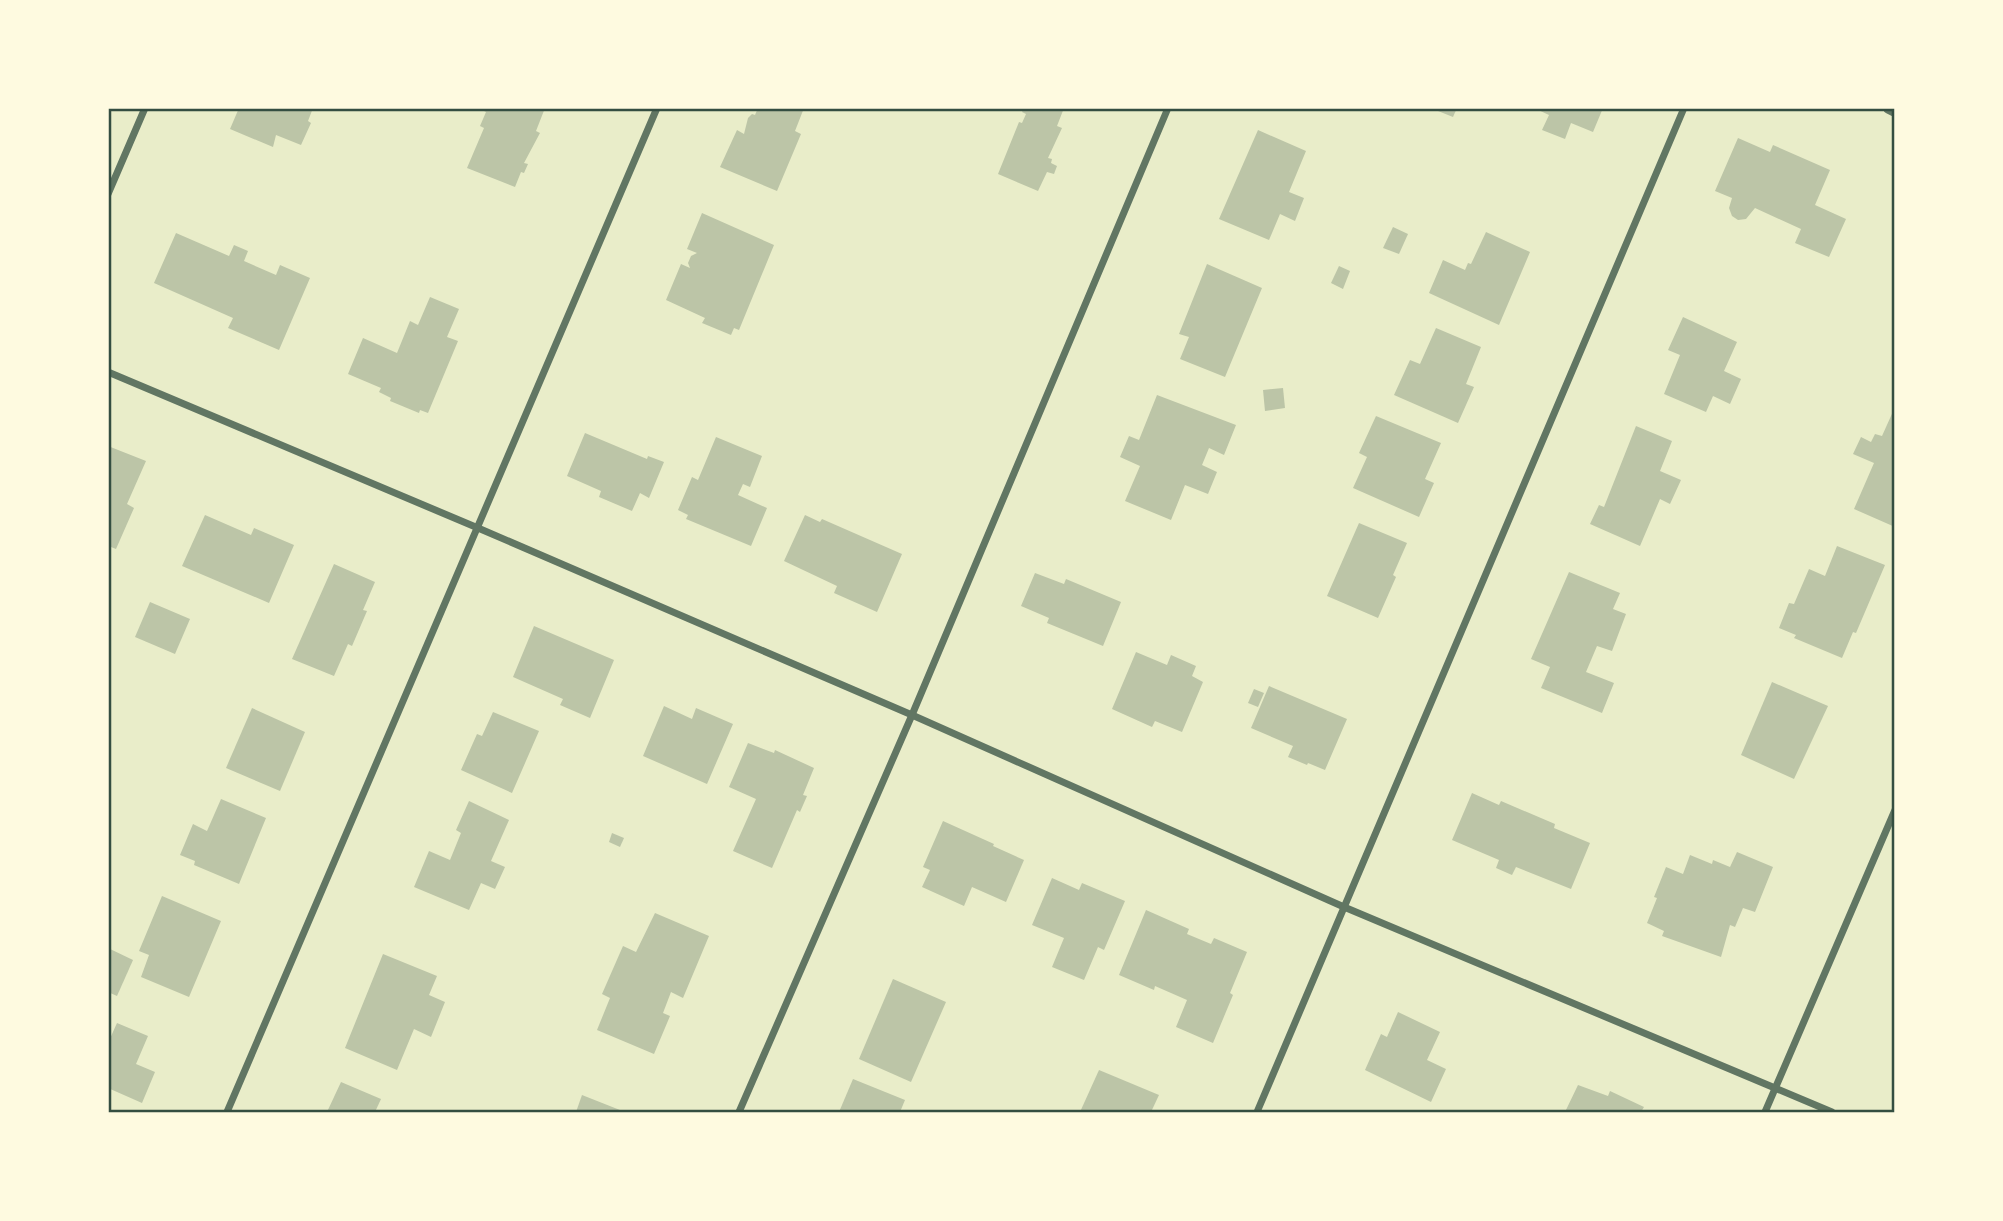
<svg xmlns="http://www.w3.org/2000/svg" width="2003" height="1221" font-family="Figtree,sans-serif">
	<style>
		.building { fill: #bcc5a7 }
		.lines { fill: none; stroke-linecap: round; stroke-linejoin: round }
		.minor { stroke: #617663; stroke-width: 7 }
		.tertiary { stroke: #617663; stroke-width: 12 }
		.neatline { fill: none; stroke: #344e41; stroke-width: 2.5 }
	</style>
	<rect width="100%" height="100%" fill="#e9edc9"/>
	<g class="building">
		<path d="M 239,108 L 313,108 L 308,121 L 311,123 L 301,145 L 276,135 L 273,147 L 230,129 Z"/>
		<path d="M 478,108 L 545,108 L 536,131 L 540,133 L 524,163 L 528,164 L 524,173 L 521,172 L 515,187 L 467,168 L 484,128 L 480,126 L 486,112 Z"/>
		<path d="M 758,108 L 804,108 L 795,131 L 801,134 L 777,191 L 720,167 L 737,130 L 744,134 L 748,118 L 752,114 L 755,115 Z"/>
		<path d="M 1024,108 L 1064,108 L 1057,126 L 1062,128 L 1048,158 L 1052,159 L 1051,163 L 1057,166 L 1054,174 L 1047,172 L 1038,191 L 998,174 L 1019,122 L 1022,123 L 1026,114 L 1022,112 Z"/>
		<path d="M 1439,108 L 1457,108 L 1453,117 L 1438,111 Z"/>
		<path d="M 1534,108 L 1603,108 L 1593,132 L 1571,123 L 1565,139 L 1542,130 L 1549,115 Z"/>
		<path d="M 1258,130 L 1306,151 L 1289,192 L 1304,198 L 1295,221 L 1280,214 L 1269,240 L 1219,219 Z"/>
		<path d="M 1738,138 L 1770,152 L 1773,145 L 1830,170 L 1815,205 L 1846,219 L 1829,257 L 1795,243 L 1801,229 L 1755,208 L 1746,219 L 1738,220 L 1732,216 L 1729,208 L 1732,198 L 1715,191 Z"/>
		<path d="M 702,213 L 774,245 L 739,330 L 734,328 L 731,335 L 702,323 L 705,318 L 666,300 L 681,264 L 690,268 L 688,263 L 691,256 L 697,253 L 687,249 Z"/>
		<path d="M 1393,227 L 1408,234 L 1399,254 L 1383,248 Z"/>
		<path d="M 1486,232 L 1530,252 L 1499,325 L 1429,293 L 1443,260 L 1465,270 L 1468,263 L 1471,264 Z"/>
		<path d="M 176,233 L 229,256 L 234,245 L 248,251 L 244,261 L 276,275 L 280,265 L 310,278 L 279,350 L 228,328 L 233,318 L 154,283 Z"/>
		<path d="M 1207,264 L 1262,288 L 1225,377 L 1180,359 L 1189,337 L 1179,334 Z"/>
		<path d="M 1339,266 L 1350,271 L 1343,289 L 1331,283 Z"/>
		<path d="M 430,297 L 459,309 L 447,337 L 458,341 L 428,413 L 420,410 L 419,413 L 390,401 L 391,398 L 379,392 L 381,388 L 348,374 L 363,338 L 397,353 L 410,321 L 418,325 Z"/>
		<path d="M 1683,317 L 1737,342 L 1724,371 L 1741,379 L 1730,404 L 1713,396 L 1706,412 L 1664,394 L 1680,355 L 1668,350 Z"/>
		<path d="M 1436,328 L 1481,347 L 1466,384 L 1474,387 L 1458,423 L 1394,395 L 1410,360 L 1420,364 Z"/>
		<path d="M 1283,388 L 1285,408 L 1265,411 L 1263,390 Z"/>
		<path d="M 1157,395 L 1236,425 L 1224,455 L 1209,448 L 1202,465 L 1217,472 L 1208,494 L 1185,485 L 1171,520 L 1125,501 L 1140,466 L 1120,457 L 1129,436 L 1139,440 Z"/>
		<path d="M 1895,407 L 1895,527 L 1854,509 L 1874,463 L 1853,454 L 1861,437 L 1871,442 L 1875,434 L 1882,436 Z"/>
		<path d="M 1376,416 L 1441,443 L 1425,479 L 1434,483 L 1419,517 L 1353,488 L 1367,457 L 1359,453 Z"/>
		<path d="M 1636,426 L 1672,441 L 1660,471 L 1681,480 L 1670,504 L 1660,499 L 1640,546 L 1590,524 L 1599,505 L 1604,507 Z"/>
		<path d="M 585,433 L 647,459 L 648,456 L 664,462 L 649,498 L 640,493 L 632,511 L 599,497 L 601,491 L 567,476 Z"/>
		<path d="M 716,437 L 762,456 L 750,487 L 743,484 L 738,495 L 767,508 L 751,546 L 686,519 L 688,515 L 678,510 L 692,477 L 698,480 Z"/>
		<path d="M 108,446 L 146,461 L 127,504 L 134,508 L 116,549 L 111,547 L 108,554 Z"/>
		<path d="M 205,515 L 251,535 L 254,528 L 294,545 L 269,603 L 182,566 Z"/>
		<path d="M 805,515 L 820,522 L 822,519 L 902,554 L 877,612 L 834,593 L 837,586 L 784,561 Z"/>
		<path d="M 1359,523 L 1407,543 L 1393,575 L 1396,577 L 1378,618 L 1327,596 Z"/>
		<path d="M 1837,546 L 1885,565 L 1856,633 L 1853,632 L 1842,658 L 1794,638 L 1796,635 L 1779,628 L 1789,603 L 1794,604 L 1809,569 L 1825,576 Z"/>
		<path d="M 334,564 L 375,582 L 363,610 L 367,611 L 352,646 L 348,644 L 334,676 L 292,659 Z"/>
		<path d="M 1569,572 L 1620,593 L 1613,609 L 1626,614 L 1612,651 L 1597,646 L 1586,672 L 1614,683 L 1602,713 L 1541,688 L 1550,667 L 1531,659 Z"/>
		<path d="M 1035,573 L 1064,584 L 1066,579 L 1121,602 L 1103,646 L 1047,623 L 1049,618 L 1021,606 Z"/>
		<path d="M 150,602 L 190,619 L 175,654 L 135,637 Z"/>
		<path d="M 534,626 L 614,660 L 590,718 L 560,705 L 563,699 L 513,677 Z"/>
		<path d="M 1136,652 L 1167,665 L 1171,655 L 1196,666 L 1192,676 L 1203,682 L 1182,732 L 1155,721 L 1152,727 L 1112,709 Z"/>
		<path d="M 1772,682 L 1828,706 L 1794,779 L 1741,755 Z"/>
		<path d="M 1269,686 L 1347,719 L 1325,770 L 1308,763 L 1307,765 L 1288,757 L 1293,746 L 1251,728 Z"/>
		<path d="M 1254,689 L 1264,693 L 1258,707 L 1248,703 Z"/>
		<path d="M 664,706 L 692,719 L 696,708 L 733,724 L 707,784 L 643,756 Z"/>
		<path d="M 252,708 L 305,732 L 280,791 L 226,768 Z"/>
		<path d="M 493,712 L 539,731 L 512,793 L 461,770 L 477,734 L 482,736 Z"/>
		<path d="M 748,743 L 774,753 L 775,750 L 814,768 L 803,795 L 807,796 L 800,812 L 797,810 L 772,868 L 733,851 L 756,799 L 729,787 Z"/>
		<path d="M 1472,793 L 1499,805 L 1501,801 L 1555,824 L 1554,828 L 1590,843 L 1571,889 L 1516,867 L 1512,875 L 1496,868 L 1499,860 L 1452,840 Z"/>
		<path d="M 221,799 L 266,818 L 239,884 L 194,865 L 195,861 L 180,855 L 193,824 L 207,831 Z"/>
		<path d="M 469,801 L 509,820 L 491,861 L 505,867 L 495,889 L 481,883 L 469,910 L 414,887 L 429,851 L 450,860 L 461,833 L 456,830 Z"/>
		<path d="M 943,821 L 994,844 L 993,846 L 1024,860 L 1006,902 L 972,887 L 964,906 L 922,887 L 930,870 L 923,867 Z"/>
		<path d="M 612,833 L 624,838 L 620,847 L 609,842 Z"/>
		<path d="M 1737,852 L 1773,867 L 1755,912 L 1743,908 L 1735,927 L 1730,925 L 1721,957 L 1662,936 L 1664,931 L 1647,923 L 1657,898 L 1654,897 L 1666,867 L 1683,874 L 1690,855 L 1712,864 L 1713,860 L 1730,867 Z"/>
		<path d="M 1052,878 L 1079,890 L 1082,883 L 1125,901 L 1104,950 L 1098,947 L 1084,980 L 1052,967 L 1064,938 L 1032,925 Z"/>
		<path d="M 162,896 L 221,921 L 189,997 L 141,977 L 149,955 L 139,951 Z"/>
		<path d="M 1146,910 L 1189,929 L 1187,934 L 1211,944 L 1214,938 L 1247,952 L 1230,993 L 1233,995 L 1213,1043 L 1176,1027 L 1187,1000 L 1155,986 L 1154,990 L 1119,975 Z"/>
		<path d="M 655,913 L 709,936 L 683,998 L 671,992 L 663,1013 L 670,1016 L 654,1054 L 597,1030 L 610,998 L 602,994 L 623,946 L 636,952 Z"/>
		<path d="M 108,948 L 133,960 L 117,996 L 108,992 Z"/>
		<path d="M 383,954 L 437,976 L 429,995 L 445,1002 L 431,1037 L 414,1029 L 397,1070 L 345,1048 Z"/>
		<path d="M 893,979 L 946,1002 L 911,1082 L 859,1059 Z"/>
		<path d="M 1398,1012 L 1440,1032 L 1427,1060 L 1446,1069 L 1431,1102 L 1365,1070 L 1381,1034 L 1387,1037 Z"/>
		<path d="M 117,1023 L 148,1036 L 136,1064 L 155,1072 L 142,1103 L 108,1088 L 108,1043 Z"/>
		<path d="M 1099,1070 L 1159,1095 L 1151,1112 L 1080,1112 Z"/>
		<path d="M 853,1079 L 905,1100 L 900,1112 L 839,1112 Z"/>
		<path d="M 341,1082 L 381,1099 L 375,1112 L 327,1112 Z"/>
		<path d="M 1578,1085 L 1608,1096 L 1610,1091 L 1644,1107 L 1641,1112 L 1565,1112 Z"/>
		<path d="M 582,1095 L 625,1112 L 576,1112 Z"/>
	</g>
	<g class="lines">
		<g class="minor">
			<path d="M 108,194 L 145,108"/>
			<path d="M 108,372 L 478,528 L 912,715 L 1344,907 L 1832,1112"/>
			<path d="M 227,1112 L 657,108"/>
			<path d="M 739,1112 L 912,715 L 1168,108"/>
			<path d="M 1257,1112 L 1684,108"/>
			<path d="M 1765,1112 L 1895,810"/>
		</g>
		<path class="tertiary" d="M 1889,108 L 1895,111"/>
	</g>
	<rect width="2003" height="1221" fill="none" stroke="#fefae0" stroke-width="220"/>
	<rect x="110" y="110" width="1783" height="1001" class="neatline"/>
</svg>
